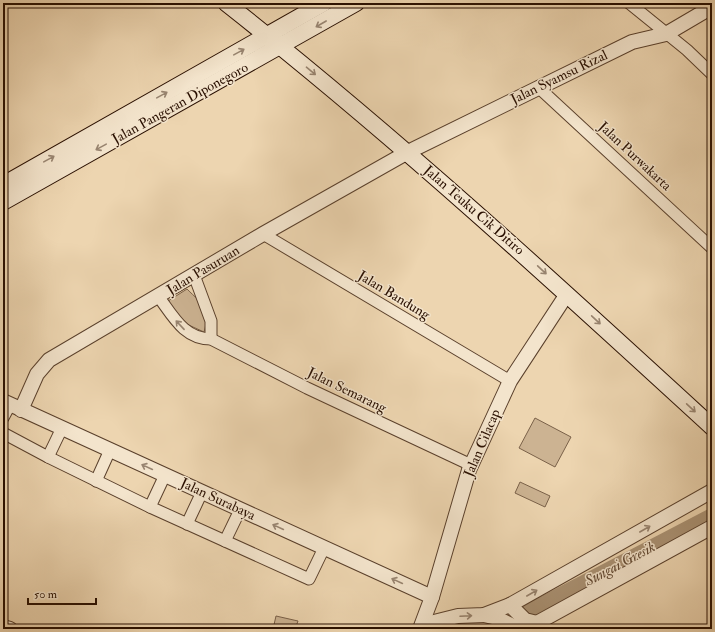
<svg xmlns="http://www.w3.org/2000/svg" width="715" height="632" font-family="'IM FELL Double Pica',serif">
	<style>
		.green { fill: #ccb392; stroke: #7a6149 }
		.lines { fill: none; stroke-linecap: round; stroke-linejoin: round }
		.river { stroke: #aa9274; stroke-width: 16 }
		.minor-casing { stroke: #5a402c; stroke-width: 13 }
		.tertiary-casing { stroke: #5a402c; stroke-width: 16 }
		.secondary-casing { stroke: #290f00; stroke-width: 18 }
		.minor { stroke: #f3e4cc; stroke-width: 11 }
		.tertiary { stroke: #f3e4cc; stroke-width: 14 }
		.secondary { stroke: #f3e4cc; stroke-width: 16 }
		.oneway { stroke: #988470 }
		.labels { text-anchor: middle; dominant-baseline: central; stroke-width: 3; stroke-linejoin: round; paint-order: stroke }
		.street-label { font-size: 14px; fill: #290f00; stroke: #f3e4cc }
		.water-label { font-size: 15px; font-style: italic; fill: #634a34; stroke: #f3e4cc }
	</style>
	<rect width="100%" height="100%" fill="#edd5b0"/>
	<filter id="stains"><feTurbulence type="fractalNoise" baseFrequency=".005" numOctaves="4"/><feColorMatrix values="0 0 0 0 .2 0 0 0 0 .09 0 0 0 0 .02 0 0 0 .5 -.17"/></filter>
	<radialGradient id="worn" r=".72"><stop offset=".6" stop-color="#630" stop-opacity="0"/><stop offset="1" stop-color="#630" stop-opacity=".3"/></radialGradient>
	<g class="green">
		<path d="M 187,289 C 203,305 211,308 204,332 L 182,322 L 165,303 Z"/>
		<path d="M 535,418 L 571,437 L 555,467 L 519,448 Z"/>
		<path d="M 520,482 L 550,496 L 545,507 L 515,493 Z"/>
		<path d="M 276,616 L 298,621 L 295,629 L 273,629 Z"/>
	</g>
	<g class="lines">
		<path class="river" d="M 528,612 L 712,516"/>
		<g class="minor-casing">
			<g id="minor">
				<path d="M 629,3 L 687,50 L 712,74"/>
				<path d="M 538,87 L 712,248"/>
				<path d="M 263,234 L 510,381"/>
				<path d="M 194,275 L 211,321 L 211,339"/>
				<path d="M 158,296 C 173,316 184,339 211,339 L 307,388 L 471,465"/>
				<path d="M 3,418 L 10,405"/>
				<path d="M 3,433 L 48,457 L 150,507"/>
				<path d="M 48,457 L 62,428"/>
				<path d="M 165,475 L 150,507 L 309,579 L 324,548"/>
				<path d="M 96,481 L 110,450"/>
				<path d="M 187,524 L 202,492"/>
				<path d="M 225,541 L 240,510"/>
			</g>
		</g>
		<g class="tertiary-casing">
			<g id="tertiary">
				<path d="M 3,401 L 432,597"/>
				<path d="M 21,410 L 37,374 L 49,360 L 263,234 L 408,152 L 632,42 L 666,34 L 712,7"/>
				<path d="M 510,605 L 525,620 L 537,623"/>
				<path d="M 484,615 L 497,618 L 519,629"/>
				<path d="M 422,625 L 458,616 L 484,615 L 510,605 L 712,491"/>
				<path d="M 3,627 L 10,629"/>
				<path d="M 420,629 L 432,597 L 469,470 L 510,381 L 567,294"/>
				<path d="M 526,629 L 712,527"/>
			</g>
		</g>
		<g class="secondary-casing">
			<g id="secondary">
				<path d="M 226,3 C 395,136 554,282 712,427"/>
				<path d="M 3,185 L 324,3"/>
				<path d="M 3,202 L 356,3"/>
			</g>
		</g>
		<use href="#minor" class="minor"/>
		<use href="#tertiary" class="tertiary"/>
		<use href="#secondary" class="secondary"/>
	</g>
	<defs><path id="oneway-shaft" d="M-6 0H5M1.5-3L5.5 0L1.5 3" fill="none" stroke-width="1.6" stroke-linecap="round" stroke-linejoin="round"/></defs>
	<g class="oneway">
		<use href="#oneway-shaft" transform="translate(321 24) rotate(150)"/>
		<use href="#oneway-shaft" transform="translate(239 52) rotate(-29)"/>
		<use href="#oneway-shaft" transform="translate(311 71) rotate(40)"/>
		<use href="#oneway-shaft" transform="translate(162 95) rotate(-29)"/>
		<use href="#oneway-shaft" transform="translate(101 147) rotate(151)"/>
		<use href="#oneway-shaft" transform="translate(49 159) rotate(-29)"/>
		<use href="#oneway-shaft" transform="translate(542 270) rotate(43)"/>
		<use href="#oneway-shaft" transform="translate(596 320) rotate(43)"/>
		<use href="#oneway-shaft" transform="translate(180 325) rotate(-133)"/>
		<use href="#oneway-shaft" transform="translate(691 408) rotate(43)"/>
		<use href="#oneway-shaft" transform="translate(147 467) rotate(-155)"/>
		<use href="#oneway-shaft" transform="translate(278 527) rotate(-155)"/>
		<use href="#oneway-shaft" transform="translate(645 529) rotate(-30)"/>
		<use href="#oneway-shaft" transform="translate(397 581) rotate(-155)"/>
		<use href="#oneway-shaft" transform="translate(532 593) rotate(-30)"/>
		<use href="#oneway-shaft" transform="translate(466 616) rotate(-3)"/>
	</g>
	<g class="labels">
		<g class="street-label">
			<text transform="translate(559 77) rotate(-26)">Jalan Syamsu Rizal</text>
			<text transform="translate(180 103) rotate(-29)">Jalan Pangeran Diponegoro</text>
			<text transform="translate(635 156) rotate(43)">Jalan Purwakarta</text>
			<text transform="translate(474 210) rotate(41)">Jalan Teuku Cik Ditiro</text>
			<text transform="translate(203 270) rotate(-31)">Jalan Pasuruan</text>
			<text transform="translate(394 295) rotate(31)">Jalan Bandung</text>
			<text transform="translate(347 390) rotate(26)">Jalan Semarang</text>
			<text transform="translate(482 443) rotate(-67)">Jalan Cilacap</text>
			<text transform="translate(218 499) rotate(25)">Jalan Surabaya</text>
		</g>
		<g class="water-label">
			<text transform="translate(620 564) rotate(-28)">Sungai Gresik</text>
		</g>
	</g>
	<rect width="715" height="632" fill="none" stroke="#edd5b0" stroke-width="16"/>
	<rect x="4" y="4" width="707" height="624" fill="none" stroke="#290f00" stroke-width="2"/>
	<rect x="8" y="8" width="699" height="616" fill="none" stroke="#290f00"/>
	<path d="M28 598v6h68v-6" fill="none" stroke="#290f00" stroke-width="2"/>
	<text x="34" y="598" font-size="12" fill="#290f00" stroke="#f3e4cc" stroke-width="3" paint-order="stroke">50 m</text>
	<rect width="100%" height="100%" filter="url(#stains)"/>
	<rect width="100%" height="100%" fill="url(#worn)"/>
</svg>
